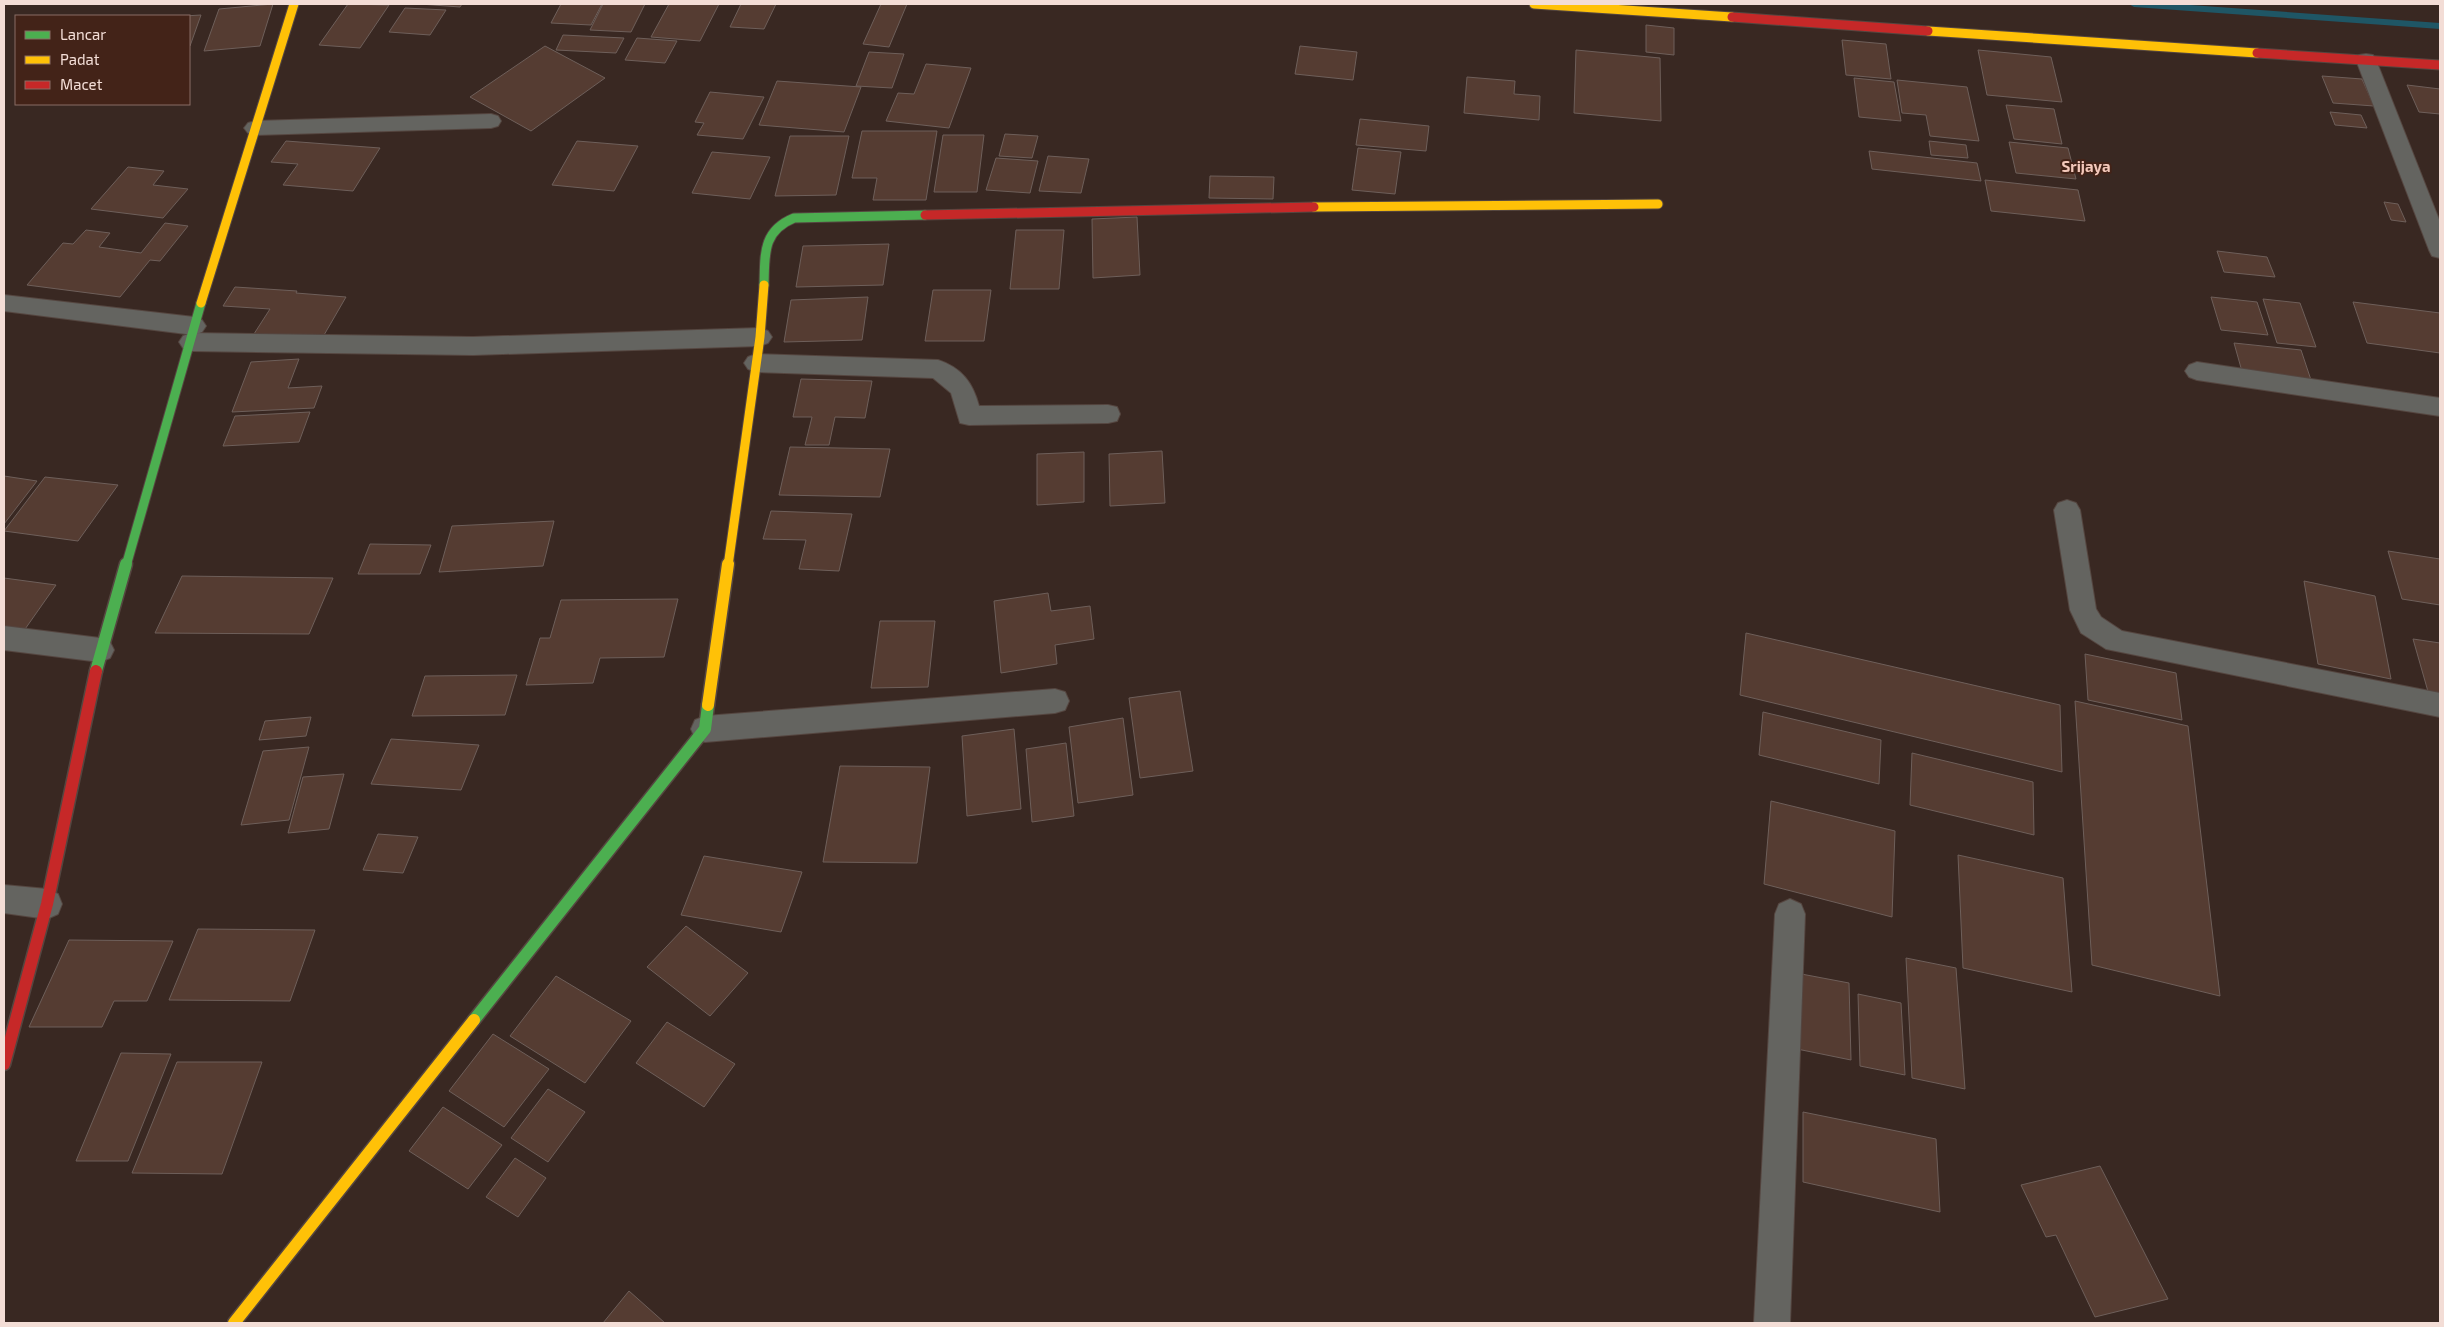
<svg xmlns="http://www.w3.org/2000/svg" width="2444" height="1327" font-family="'Exo 2',sans-serif">
	<style>
		.lines { fill: none; stroke-linecap: round; stroke-linejoin: round }
		.stream { fill: #1f5665; fill-rule: evenodd }
		.building { fill: #553c32; stroke: #6e5f5a }
		.lane-casing { stroke: #554640; stroke-width: 2 }
		.street-casing { stroke: #554640; stroke-width: 2 }
		.fast-far1-casing { stroke: #554640; stroke-width: 11 }
		.fast-casing { stroke: #554640; stroke-width: 15 }
		.slow-far1-casing { stroke: #554640; stroke-width: 11 }
		.slow-casing { stroke: #554640; stroke-width: 15 }
		.jam-far1-casing { stroke: #554640; stroke-width: 11 }
		.jam-casing { stroke: #554640; stroke-width: 15 }
		.lane { fill: #646460; fill-rule: evenodd }
		.street { fill: #646460; fill-rule: evenodd }
		.fast-far1 { stroke: #4caf50; stroke-width: 9 }
		.fast { stroke: #4caf50; stroke-width: 12 }
		.slow-far1 { stroke: #ffc107; stroke-width: 9 }
		.slow { stroke: #ffc107; stroke-width: 12 }
		.jam-far1 { stroke: #c62828; stroke-width: 9 }
		.jam { stroke: #c62828; stroke-width: 12 }
		.labels { text-anchor: middle; dominant-baseline: central; stroke-width: 4; stroke-linejoin: round; paint-order: stroke }
		.far-quarter-label { font-size: 15px; font-weight: bold; fill: #f4c9bb; stroke: #432318 }
	</style>
	<rect width="100%" height="100%" fill="#392822"/>
	<g class="lines">
		<path class="stream" d="M 2129,4 L 2176,4 L 2440,23 L 2440,29 L 2134,7 Z"/>
	</g>
	<g class="building">
		<path d="M 273,4 L 260,46 L 204,51 L 219,9 Z"/>
		<path d="M 348,4 L 389,5 L 360,48 L 319,45 Z"/>
		<path d="M 420,4 L 462,4 L 460,7 Z"/>
		<path d="M 561,4 L 602,4 L 591,25 L 551,23 Z"/>
		<path d="M 603,4 L 645,4 L 631,32 L 590,30 Z"/>
		<path d="M 669,4 L 719,4 L 700,41 L 651,37 Z"/>
		<path d="M 741,4 L 776,4 L 764,29 L 730,27 Z"/>
		<path d="M 881,4 L 907,4 L 889,47 L 863,44 Z"/>
		<path d="M 405,8 L 446,10 L 430,35 L 389,32 Z"/>
		<path d="M 201,15 L 190,46 L 189,46 L 189,16 L 184,16 Z"/>
		<path d="M 1646,25 L 1674,28 L 1674,55 L 1646,52 Z"/>
		<path d="M 563,35 L 624,38 L 616,53 L 556,50 Z"/>
		<path d="M 637,38 L 677,41 L 665,63 L 625,60 Z"/>
		<path d="M 1842,40 L 1886,44 L 1891,79 L 1846,75 Z"/>
		<path d="M 545,46 L 605,78 L 531,131 L 470,97 Z"/>
		<path d="M 1300,46 L 1357,52 L 1353,80 L 1295,74 Z"/>
		<path d="M 1576,50 L 1660,58 L 1661,121 L 1574,113 Z"/>
		<path d="M 1978,50 L 2051,57 L 2062,102 L 1987,95 Z"/>
		<path d="M 869,52 L 904,54 L 892,88 L 856,86 Z"/>
		<path d="M 926,64 L 971,68 L 949,128 L 886,121 L 898,93 L 914,94 Z"/>
		<path d="M 2322,76 L 2362,79 L 2374,106 L 2333,103 Z"/>
		<path d="M 1467,77 L 1515,81 L 1514,94 L 1540,96 L 1539,120 L 1464,113 Z"/>
		<path d="M 1854,78 L 1894,82 L 1901,121 L 1859,117 Z"/>
		<path d="M 1897,80 L 1967,87 L 1979,141 L 1930,136 L 1926,115 L 1902,113 Z"/>
		<path d="M 777,81 L 861,87 L 844,132 L 759,125 Z"/>
		<path d="M 2407,85 L 2440,89 L 2440,114 L 2419,112 Z"/>
		<path d="M 710,92 L 764,97 L 743,139 L 697,135 L 704,123 L 695,122 Z"/>
		<path d="M 2006,105 L 2054,109 L 2062,144 L 2014,139 Z"/>
		<path d="M 2330,112 L 2361,115 L 2367,128 L 2335,125 Z"/>
		<path d="M 1360,119 L 1429,126 L 1426,151 L 1356,145 Z"/>
		<path d="M 862,131 L 937,131 L 926,200 L 873,200 L 877,178 L 852,178 Z"/>
		<path d="M 1005,134 L 1038,136 L 1032,158 L 999,156 Z"/>
		<path d="M 943,135 L 984,135 L 977,192 L 934,192 Z"/>
		<path d="M 790,136 L 849,136 L 836,195 L 775,196 Z"/>
		<path d="M 286,141 L 380,148 L 353,191 L 283,185 L 298,164 L 271,162 Z"/>
		<path d="M 577,141 L 638,146 L 614,191 L 552,185 Z"/>
		<path d="M 1929,141 L 1966,145 L 1968,158 L 1931,155 Z"/>
		<path d="M 2009,142 L 2068,148 L 2076,179 L 2016,173 Z"/>
		<path d="M 1358,148 L 1401,152 L 1395,194 L 1352,190 Z"/>
		<path d="M 1869,151 L 1977,163 L 1981,181 L 1872,169 Z"/>
		<path d="M 712,152 L 770,157 L 750,199 L 692,193 Z"/>
		<path d="M 1048,156 L 1089,159 L 1081,193 L 1039,191 Z"/>
		<path d="M 996,158 L 1038,161 L 1030,193 L 986,190 Z"/>
		<path d="M 128,167 L 164,171 L 153,185 L 188,189 L 163,218 L 91,209 Z"/>
		<path d="M 1210,176 L 1274,177 L 1273,199 L 1209,198 Z"/>
		<path d="M 1985,180 L 2078,190 L 2085,221 L 1991,211 Z"/>
		<path d="M 2384,202 L 2398,204 L 2406,222 L 2391,220 Z"/>
		<path d="M 1137,217 L 1140,275 L 1093,278 L 1092,219 Z"/>
		<path d="M 165,223 L 188,226 L 160,261 L 150,260 L 120,297 L 27,285 L 63,243 L 73,244 L 86,230 L 110,233 L 99,247 L 141,253 Z"/>
		<path d="M 1016,230 L 1064,230 L 1059,289 L 1010,289 Z"/>
		<path d="M 889,244 L 883,285 L 796,287 L 803,246 Z"/>
		<path d="M 2217,251 L 2267,257 L 2275,277 L 2224,272 Z"/>
		<path d="M 235,287 L 297,291 L 296,293 L 346,297 L 320,342 L 252,337 L 270,309 L 223,306 Z"/>
		<path d="M 933,290 L 991,290 L 984,341 L 925,341 Z"/>
		<path d="M 868,297 L 862,340 L 784,342 L 791,300 Z"/>
		<path d="M 2211,297 L 2257,302 L 2268,335 L 2221,330 Z"/>
		<path d="M 2263,299 L 2300,303 L 2316,347 L 2277,343 Z"/>
		<path d="M 2353,302 L 2440,313 L 2440,353 L 2367,343 Z"/>
		<path d="M 2234,343 L 2301,350 L 2312,383 L 2243,375 Z"/>
		<path d="M 299,359 L 288,388 L 322,386 L 314,408 L 232,412 L 251,362 Z"/>
		<path d="M 801,379 L 872,381 L 865,418 L 835,417 L 829,445 L 805,445 L 812,417 L 793,417 Z"/>
		<path d="M 310,412 L 299,442 L 223,446 L 235,416 Z"/>
		<path d="M 790,447 L 890,449 L 880,497 L 779,495 Z"/>
		<path d="M 1162,451 L 1165,503 L 1110,506 L 1109,454 Z"/>
		<path d="M 1084,452 L 1084,502 L 1037,505 L 1037,454 Z"/>
		<path d="M 4,476 L 37,481 L 4,524 Z"/>
		<path d="M 45,477 L 118,485 L 78,541 L 4,531 Z"/>
		<path d="M 771,511 L 852,514 L 839,571 L 799,569 L 806,540 L 763,539 Z"/>
		<path d="M 554,521 L 543,566 L 439,572 L 452,526 Z"/>
		<path d="M 370,544 L 431,545 L 420,574 L 358,574 Z"/>
		<path d="M 2388,551 L 2440,559 L 2440,605 L 2402,599 Z"/>
		<path d="M 182,576 L 333,578 L 309,634 L 155,633 Z"/>
		<path d="M 4,578 L 56,585 L 23,632 L 4,630 Z"/>
		<path d="M 2304,581 L 2375,596 L 2391,679 L 2318,664 Z"/>
		<path d="M 1048,593 L 1051,611 L 1090,606 L 1094,639 L 1055,645 L 1057,664 L 1001,673 L 994,601 Z"/>
		<path d="M 678,599 L 664,657 L 600,658 L 593,683 L 526,685 L 540,638 L 550,638 L 561,600 Z"/>
		<path d="M 880,621 L 935,621 L 928,687 L 871,688 Z"/>
		<path d="M 1746,633 L 2060,705 L 2062,772 L 1740,695 Z"/>
		<path d="M 2413,639 L 2440,643 L 2440,696 L 2429,695 Z"/>
		<path d="M 2085,654 L 2176,673 L 2182,720 L 2088,700 Z"/>
		<path d="M 517,675 L 505,715 L 412,716 L 425,676 Z"/>
		<path d="M 1180,691 L 1193,771 L 1140,778 L 1129,698 Z"/>
		<path d="M 2075,701 L 2188,726 L 2220,996 L 2092,965 Z"/>
		<path d="M 1763,712 L 1881,740 L 1879,784 L 1759,755 Z"/>
		<path d="M 311,717 L 306,736 L 259,740 L 265,721 Z"/>
		<path d="M 1123,718 L 1133,795 L 1078,803 L 1069,727 Z"/>
		<path d="M 1014,729 L 1021,809 L 967,816 L 962,736 Z"/>
		<path d="M 391,739 L 479,745 L 461,790 L 371,784 Z"/>
		<path d="M 1066,743 L 1074,816 L 1032,822 L 1026,749 Z"/>
		<path d="M 309,747 L 289,820 L 241,825 L 263,751 Z"/>
		<path d="M 1912,753 L 2033,782 L 2034,835 L 1910,805 Z"/>
		<path d="M 840,766 L 930,767 L 917,863 L 823,862 Z"/>
		<path d="M 344,774 L 329,829 L 288,833 L 303,777 Z"/>
		<path d="M 1771,801 L 1895,831 L 1892,917 L 1764,884 Z"/>
		<path d="M 378,834 L 418,837 L 403,873 L 363,870 Z"/>
		<path d="M 1958,855 L 2063,878 L 2072,992 L 1963,968 Z"/>
		<path d="M 704,856 L 802,872 L 781,932 L 681,915 Z"/>
		<path d="M 686,926 L 748,973 L 710,1016 L 647,967 Z"/>
		<path d="M 198,929 L 315,930 L 290,1001 L 169,1000 Z"/>
		<path d="M 69,940 L 173,941 L 147,1001 L 114,1001 L 102,1027 L 29,1027 Z"/>
		<path d="M 1906,958 L 1956,968 L 1965,1089 L 1912,1078 Z"/>
		<path d="M 1796,973 L 1849,983 L 1851,1060 L 1797,1049 Z"/>
		<path d="M 556,976 L 631,1021 L 585,1083 L 510,1036 Z"/>
		<path d="M 1858,994 L 1901,1003 L 1905,1075 L 1860,1066 Z"/>
		<path d="M 667,1022 L 735,1064 L 704,1107 L 636,1063 Z"/>
		<path d="M 493,1034 L 549,1069 L 504,1127 L 449,1091 Z"/>
		<path d="M 121,1053 L 171,1054 L 128,1161 L 76,1161 Z"/>
		<path d="M 177,1062 L 262,1062 L 222,1174 L 132,1173 Z"/>
		<path d="M 548,1089 L 585,1112 L 548,1162 L 511,1138 Z"/>
		<path d="M 443,1107 L 502,1145 L 468,1189 L 409,1151 Z"/>
		<path d="M 1803,1112 L 1936,1139 L 1940,1212 L 1803,1182 Z"/>
		<path d="M 515,1158 L 546,1178 L 518,1217 L 486,1197 Z"/>
		<path d="M 2100,1166 L 2168,1299 L 2095,1317 L 2056,1235 L 2046,1237 L 2021,1185 Z"/>
		<path d="M 629,1291 L 665,1323 L 603,1323 Z"/>
	</g>
	<g class="lines">
		<g class="lane-casing">
			<path id="lane" d="M 4,295 L 194,317 L 202,320 L 206,326 L 202,332 L 194,335 L 4,311 Z"/>
		</g>
		<g class="street-casing">
			<g id="street">
				<path d="M 2366,54 L 2373,55 L 2376,60 L 2440,222 L 2440,258 L 2432,256 L 2429,250 L 2356,60 L 2359,55 Z"/>
				<path d="M 491,114 L 498,116 L 501,121 L 498,126 L 491,128 L 255,135 L 248,133 L 244,128 L 248,123 L 255,121 Z"/>
				<path d="M 760,328 L 768,331 L 772,337 L 768,343 L 760,346 L 473,355 L 191,351 L 183,348 L 179,342 L 183,336 L 191,333 L 473,337 Z"/>
				<path d="M 756,354 L 938,360 C 962,368 973,383 979,406 L 1108,405 L 1117,407 L 1120,414 L 1117,421 L 1108,423 L 969,425 L 960,423 L 951,393 L 933,378 L 756,372 L 748,369 L 744,363 L 748,357 Z"/>
				<path d="M 2197,362 L 2440,398 L 2440,416 L 2197,380 L 2189,377 L 2185,371 L 2189,365 Z"/>
				<path d="M 2067,500 L 2076,503 L 2080,510 L 2096,609 L 2101,617 L 2122,631 L 2440,693 L 2440,717 L 2106,649 L 2081,633 L 2070,610 L 2054,510 L 2058,503 Z"/>
				<path d="M 4,626 L 100,638 L 110,642 L 114,650 L 110,658 L 100,662 L 4,650 Z"/>
				<path d="M 1055,689 L 1065,692 L 1069,701 L 1065,710 L 1055,713 L 705,742 L 695,738 L 691,729 L 695,720 L 705,716 Z"/>
				<path d="M 4,885 L 47,889 L 58,894 L 62,904 L 58,914 L 47,919 L 4,913 Z"/>
				<path d="M 1790,899 L 1801,904 L 1805,914 L 1790,1323 L 1754,1323 L 1775,914 L 1779,904 Z"/>
			</g>
		</g>
		<g class="fast-far1-casing">
			<g id="fast-far1">
				<path d="M 764,285 C 765,255 762,231 794,218 L 925,215"/>
				<path d="M 126,566 L 201,303"/>
			</g>
		</g>
		<g class="fast-casing">
			<g id="fast">
				<path d="M 96,671 L 126,564"/>
				<path d="M 474,1020 L 705,729 L 708,705"/>
			</g>
		</g>
		<g class="slow-far1-casing">
			<g id="slow-far1">
				<path d="M 1534,4 L 1732,17"/>
				<path d="M 1928,31 L 2257,53"/>
				<path d="M 1314,207 L 1658,204"/>
				<path d="M 201,303 L 294,4"/>
				<path d="M 728,566 L 760,337 L 764,285"/>
			</g>
		</g>
		<g class="slow-casing">
			<g id="slow">
				<path d="M 708,705 L 728,564"/>
				<path d="M 234,1323 L 474,1020"/>
			</g>
		</g>
		<g class="jam-far1-casing">
			<g id="jam-far1">
				<path d="M 1732,17 L 1928,31"/>
				<path d="M 2257,53 L 2440,65"/>
				<path d="M 925,215 L 1314,207"/>
			</g>
		</g>
		<g class="jam-casing">
			<path id="jam" d="M 4,1064 L 47,904 L 96,671"/>
		</g>
		<use href="#lane" class="lane"/>
		<use href="#street" class="street"/>
		<use href="#fast-far1" class="fast-far1"/>
		<use href="#fast" class="fast"/>
		<use href="#slow-far1" class="slow-far1"/>
		<use href="#slow" class="slow"/>
		<use href="#jam-far1" class="jam-far1"/>
		<use href="#jam" class="jam"/>
	</g>
	<g class="labels">
		<g class="far-quarter-label">
			<text x="2086" y="166">Srijaya</text>
		</g>
	</g>
	<rect width="2444" height="1327" fill="none" stroke="#f3ddd6" stroke-width="10"/>
	<rect x="15" y="15" width="175" height="90" fill="#432318" stroke="#896d64"/>
	<rect x="25" y="31" width="25" height="8" fill="#4caf50" stroke="#896d64"/>
	<text x="60" y="40" font-size="15" fill="#f3ddd6">Lancar</text>
	<rect x="25" y="56" width="25" height="8" fill="#ffc107" stroke="#896d64"/>
	<text x="60" y="65" font-size="15" fill="#f3ddd6">Padat</text>
	<rect x="25" y="81" width="25" height="8" fill="#c62828" stroke="#896d64"/>
	<text x="60" y="90" font-size="15" fill="#f3ddd6">Macet</text>
</svg>
